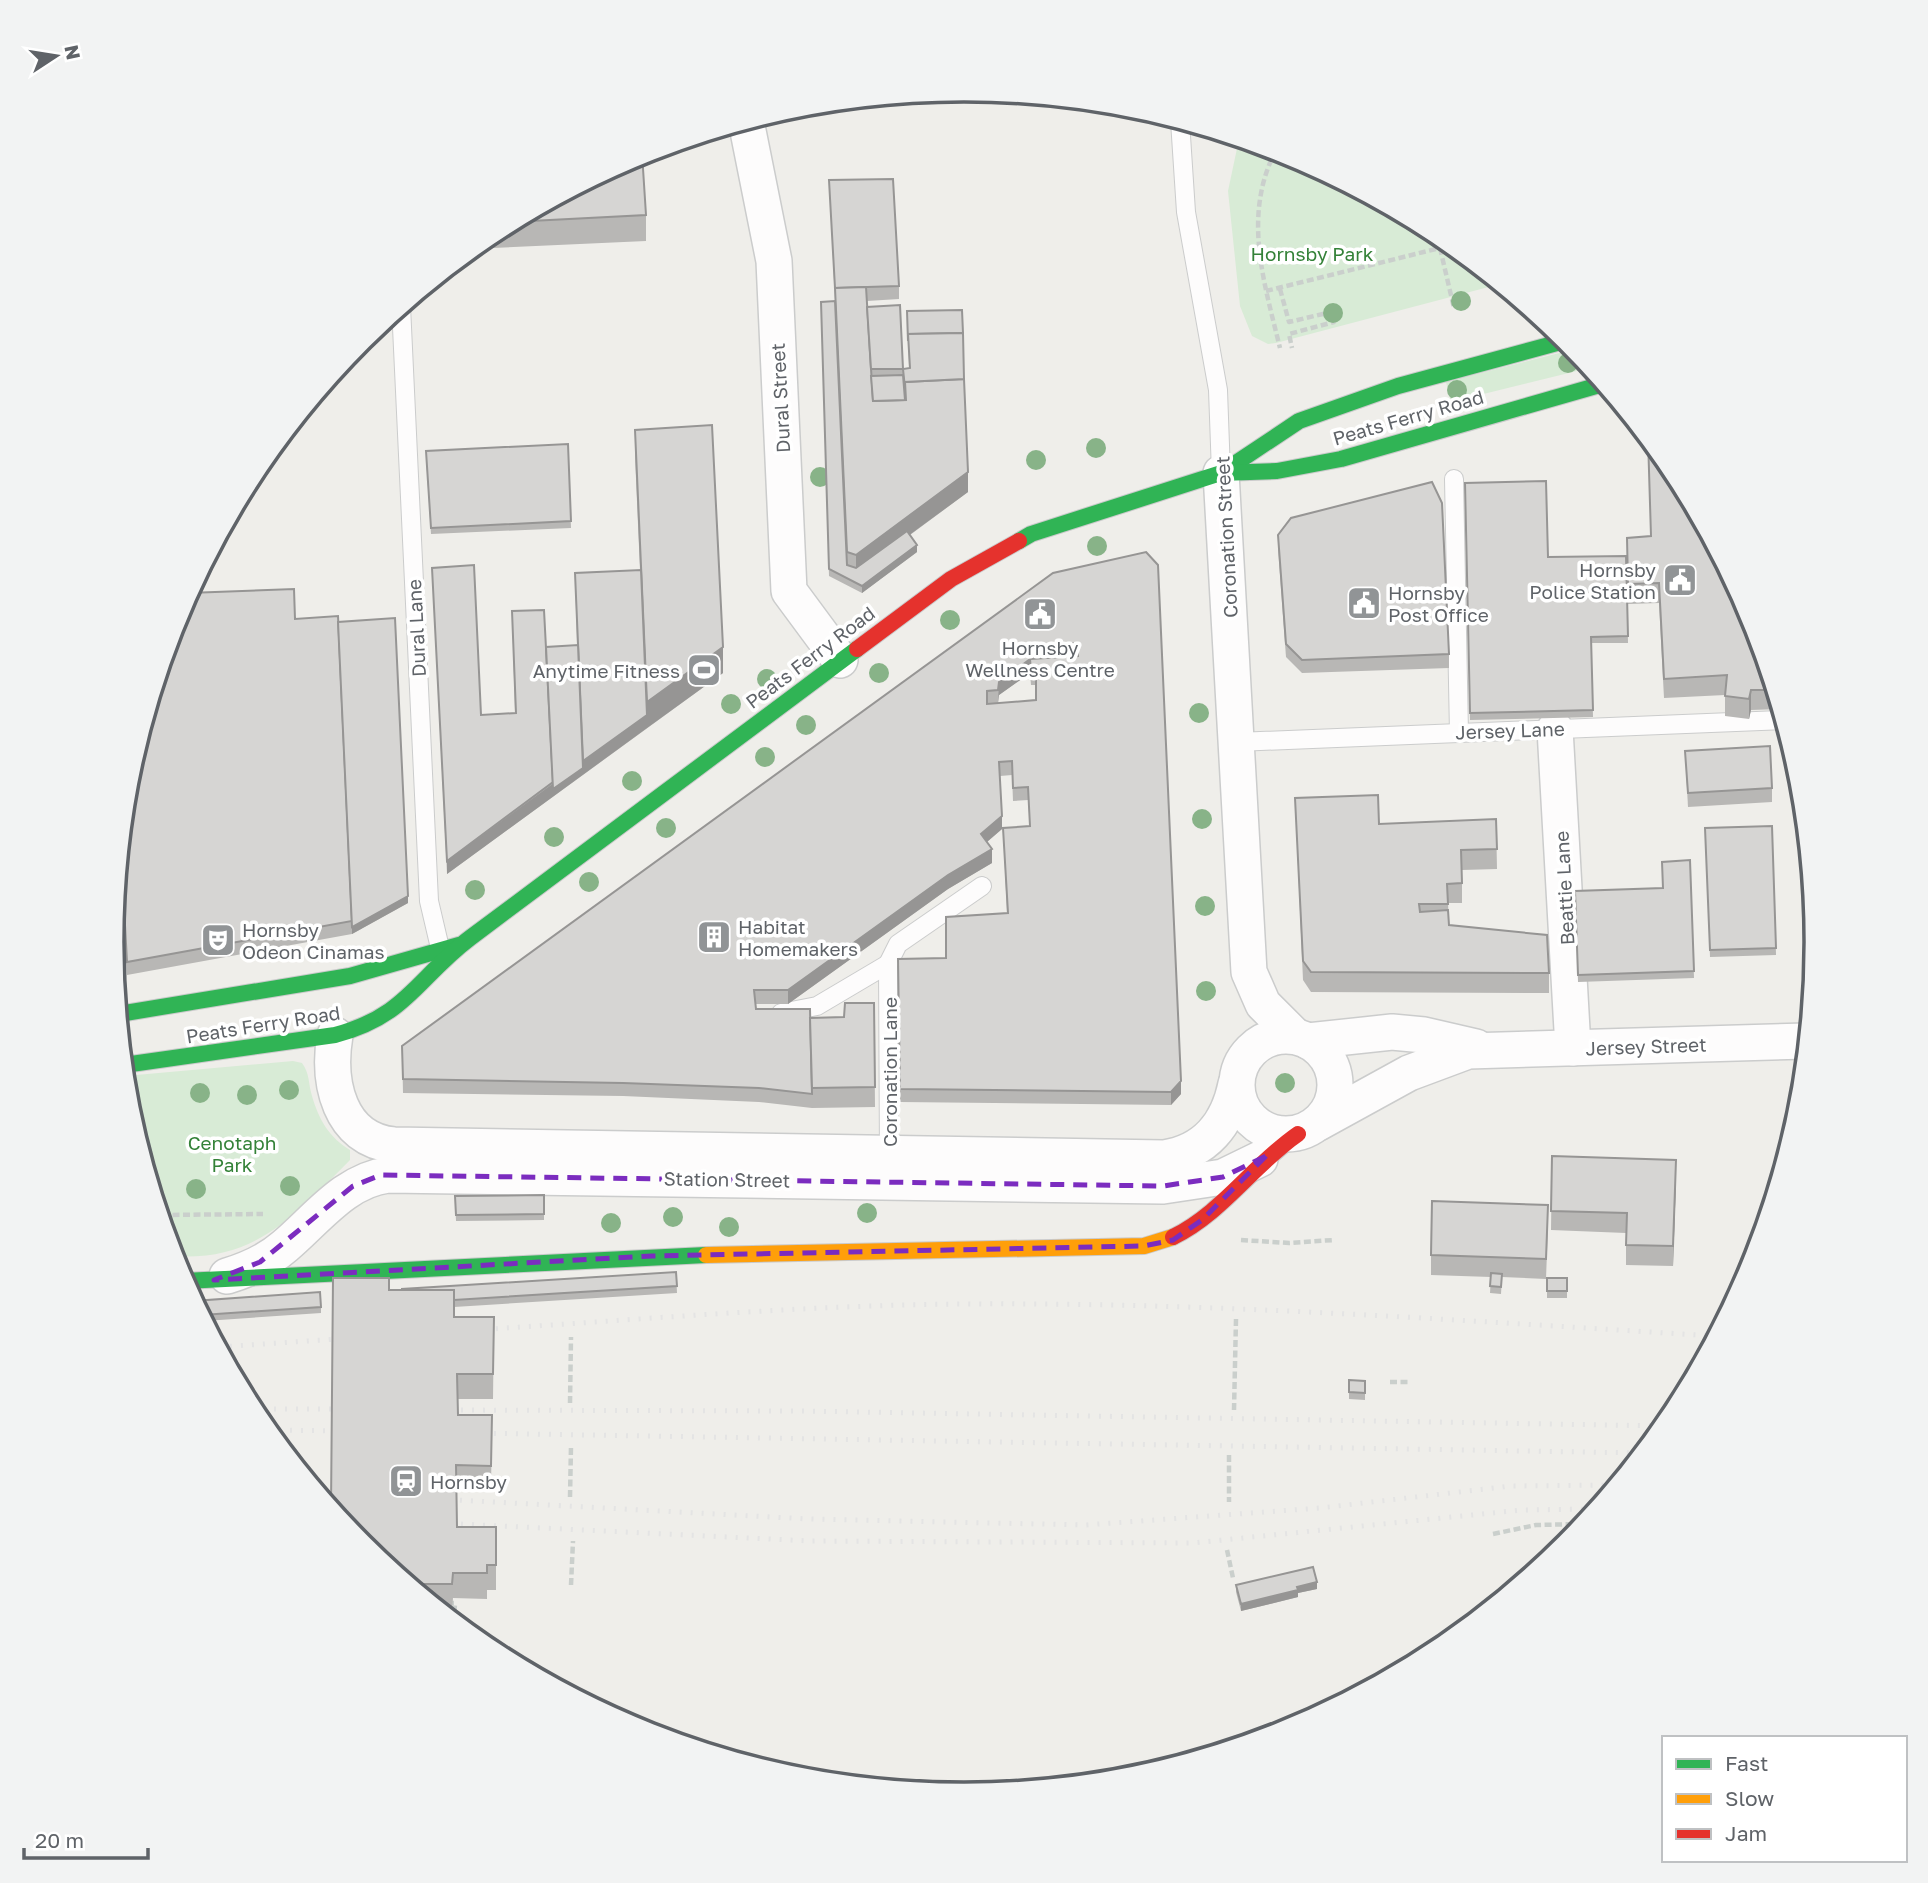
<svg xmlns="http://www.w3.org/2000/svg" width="1928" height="1883" font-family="'Golos Text',sans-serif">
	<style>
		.green { fill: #d8ebd6 }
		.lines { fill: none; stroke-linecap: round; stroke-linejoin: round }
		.lane-casing { stroke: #cbcccc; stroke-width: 20 }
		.street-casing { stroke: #cbcccc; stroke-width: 38 }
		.fast-casing { stroke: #cacacb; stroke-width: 18 }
		.slow-casing { stroke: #cacacb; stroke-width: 18 }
		.jam-casing { stroke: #cacacb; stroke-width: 18 }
		.path { stroke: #cacfcc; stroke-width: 4.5; stroke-dasharray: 7 3.5; stroke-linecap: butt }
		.lane { stroke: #fdfcfc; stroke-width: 18 }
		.street { stroke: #fdfcfc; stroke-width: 35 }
		.fast { stroke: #30b455; stroke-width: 16 }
		.slow { stroke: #ff9f0a; stroke-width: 16 }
		.jam { stroke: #e5322d; stroke-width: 16 }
		.rail { stroke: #e4e4e4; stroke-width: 5; stroke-dasharray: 2 9; stroke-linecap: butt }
		.tree { fill: #88b388 }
		.wall { fill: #b8b7b5; fill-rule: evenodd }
		.shaded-wall { fill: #969594 }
		.building { fill: #d6d5d3; stroke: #969594; stroke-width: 2; fill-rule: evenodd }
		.marked { fill: none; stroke: #7b2cbf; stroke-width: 5; stroke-dasharray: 14 9; stroke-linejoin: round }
		.labels { text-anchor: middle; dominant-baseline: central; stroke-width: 7; stroke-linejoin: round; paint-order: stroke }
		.park-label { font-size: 19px; fill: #348238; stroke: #fff }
		.street-label { font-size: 19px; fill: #5f6368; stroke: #fff }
		.poi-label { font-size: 19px; fill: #5f6368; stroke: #fff; text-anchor: start }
		.rim { fill: none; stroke: #5f6368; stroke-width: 3.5 }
	</style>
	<rect width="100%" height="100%" fill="#efeeea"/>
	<g class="green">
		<path d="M 1239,139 L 1291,154 L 1438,233 L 1500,284 L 1276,343 L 1268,344 L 1252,336 L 1240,306 L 1228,191 Z"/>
		<path d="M 1575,349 L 1581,370 L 1451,402 L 1446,382 Z"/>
		<path d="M 293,1061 L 302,1063 C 310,1074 308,1083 312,1096 C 319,1120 329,1137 350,1150 L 350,1160 C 296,1214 256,1262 173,1256 L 128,1107 L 125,1076 Z"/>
	</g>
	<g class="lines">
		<g class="lane-casing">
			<g id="lane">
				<path d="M 1180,121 L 1186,212 L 1218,390 L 1221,473"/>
				<path d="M 401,306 L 429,901 L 440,948"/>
				<path d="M 1454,479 L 1459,733"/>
				<path d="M 1237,742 L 1783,720"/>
				<path d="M 781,1013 L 817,1006 L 888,964"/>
				<path d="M 889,1160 L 888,964 L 898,944 L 982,886"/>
			</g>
		</g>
		<g class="street-casing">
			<g id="street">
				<path d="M 746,121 L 774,261 L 789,591 L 840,660"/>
				<path d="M 1221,473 L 1249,972 L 1263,1004 L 1295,1036"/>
				<path d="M 1555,729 L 1573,1048"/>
				<path d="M 335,1035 C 327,1082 339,1140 394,1145 L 1164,1158 C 1206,1152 1228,1124 1236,1084"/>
				<circle cx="1286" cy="1085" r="49"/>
				<path d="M 1308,1041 L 1392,1032 L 1424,1035 L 1476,1047"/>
				<path d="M 1318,1123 L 1409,1073 L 1468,1051 L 1806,1041"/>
				<path d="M 227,1276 C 247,1270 269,1260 285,1246 C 316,1220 345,1180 388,1175 L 1163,1186 L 1223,1177 L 1260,1159"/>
			</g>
		</g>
		<g class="fast-casing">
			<g id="fast">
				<path d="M 1221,473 L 1299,421 L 1398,386 L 1568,340"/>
				<path d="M 1019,541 L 1031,534 L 1221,473 L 1277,471 L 1341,459 L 1603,384"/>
				<path d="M 119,1014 L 350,976 L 459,945"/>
				<path d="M 124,1065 L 335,1035 C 407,1016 417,978 470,938 C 599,842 728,745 857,649"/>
				<path d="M 184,1281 L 706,1255"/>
			</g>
		</g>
		<g class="slow-casing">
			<path id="slow" d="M 706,1255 L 1144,1246 L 1173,1237"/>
		</g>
		<g class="jam-casing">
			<g id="jam">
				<path d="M 857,649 L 951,579 L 1019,541"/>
				<path d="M 1173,1237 C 1222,1213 1253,1165 1298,1134"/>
			</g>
		</g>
		<g class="path">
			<path d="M 1276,150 C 1242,215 1264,282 1280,348"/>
			<path d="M 1440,248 L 1454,308"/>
			<path d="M 1280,289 L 1289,322 L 1331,312 L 1334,322 L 1289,334 L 1292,348"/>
			<path d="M 1266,291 L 1452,245"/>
			<path d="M 162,1215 L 263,1214"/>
			<path d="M 1241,1240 L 1289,1243 L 1334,1240"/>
			<path d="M 1390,1382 L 1410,1382"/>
			<path d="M 570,1403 L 571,1337"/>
			<path d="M 1234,1410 L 1236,1319"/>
			<path d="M 1229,1455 L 1229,1502"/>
			<path d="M 570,1497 L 571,1446"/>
			<path d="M 1493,1534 L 1536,1525 L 1583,1524"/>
			<path d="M 1227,1550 L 1233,1578"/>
			<path d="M 571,1585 L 573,1541"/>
			<path d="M 447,1603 L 455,1603 L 454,1620"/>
		</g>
		<use href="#lane" class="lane"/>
		<use href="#street" class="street"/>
		<use href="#fast" class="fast"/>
		<use href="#slow" class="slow"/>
		<use href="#jam" class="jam"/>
		<g class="rail">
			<path d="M 474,1330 C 638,1320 802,1305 966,1304 C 1216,1302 1466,1321 1715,1336"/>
			<path d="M 219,1347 L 352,1338"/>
			<path d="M 252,1409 L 352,1409"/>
			<path d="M 439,1410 L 802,1411 L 1664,1426"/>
			<path d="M 268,1430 L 350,1431"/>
			<path d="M 472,1433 L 1641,1453"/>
			<path d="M 321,1495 L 350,1496"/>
			<path d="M 438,1499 L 808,1519 L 1085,1525 L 1320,1508 L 1512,1486 L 1615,1485"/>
			<path d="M 439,1523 L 810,1541 L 1193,1543 L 1522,1510 L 1595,1509"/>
		</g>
	</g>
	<g class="tree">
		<circle cx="1461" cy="301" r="10"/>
		<circle cx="1333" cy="313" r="10"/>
		<circle cx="1568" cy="363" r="10"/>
		<circle cx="1457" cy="390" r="10"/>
		<circle cx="1096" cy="448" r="10"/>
		<circle cx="1036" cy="460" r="10"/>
		<circle cx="820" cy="477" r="10"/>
		<circle cx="1097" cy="546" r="10"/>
		<circle cx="950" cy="620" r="10"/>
		<circle cx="879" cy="673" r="10"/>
		<circle cx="767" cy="679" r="10"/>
		<circle cx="731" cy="704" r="10"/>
		<circle cx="1199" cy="713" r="10"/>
		<circle cx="806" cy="725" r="10"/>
		<circle cx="765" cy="757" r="10"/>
		<circle cx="632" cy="781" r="10"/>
		<circle cx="1202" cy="819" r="10"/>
		<circle cx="666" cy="828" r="10"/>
		<circle cx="554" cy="837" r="10"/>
		<circle cx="589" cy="882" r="10"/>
		<circle cx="475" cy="890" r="10"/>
		<circle cx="1205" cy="906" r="10"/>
		<circle cx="1206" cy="991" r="10"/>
		<circle cx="1285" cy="1083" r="10"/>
		<circle cx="289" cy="1090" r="10"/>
		<circle cx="200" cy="1093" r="10"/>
		<circle cx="247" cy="1095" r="10"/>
		<circle cx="290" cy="1186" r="10"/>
		<circle cx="196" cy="1189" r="10"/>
		<circle cx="867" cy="1213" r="10"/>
		<circle cx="673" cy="1217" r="10"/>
		<circle cx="611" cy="1223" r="10"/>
		<circle cx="729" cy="1227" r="10"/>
	</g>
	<g class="wall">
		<path d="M 638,154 L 646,215 L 646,241 L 470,249 L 491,233 Z"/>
		<path d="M 829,180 L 899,286 L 899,299 L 867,301 L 867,307 L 903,369 L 909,368 L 907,311 L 968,492 L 910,535 L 917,552 L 862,593 L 829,576 L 821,302 L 835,301 Z"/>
		<path d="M 635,430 L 723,673 L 447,874 L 432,568 L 481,715 L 515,713 L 512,611 L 546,647 L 577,645 L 575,573 L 640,570 L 635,456 Z"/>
		<path d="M 1648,438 L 1752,616 L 1780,709 L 1751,710 L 1749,719 L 1725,716 L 1725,695 L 1664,698 L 1659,603 L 1628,604 L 1627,538 L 1651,536 Z"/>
		<path d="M 568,444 L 571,528 L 431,534 L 426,457 Z"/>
		<path d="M 1465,483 L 1548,557 L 1626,556 L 1628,643 L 1591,643 L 1593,717 L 1470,720 Z"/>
		<path d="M 1278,535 L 1449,654 L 1449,668 L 1302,673 L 1286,657 L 1278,548 Z"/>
		<path d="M 1146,552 L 1181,1094 L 1171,1105 L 900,1102 L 898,959 L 946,958 L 1007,913 L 1003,828 L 1030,826 L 1028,800 L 1013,801 L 1012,775 L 1000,776 L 1002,829 L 987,842 L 992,863 L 948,889 L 788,1004 L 755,1004 L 756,1009 L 810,1019 L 844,1017 L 874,1003 L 875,1107 L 812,1108 L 759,1102 L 623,1096 L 403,1093 L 402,1046 ZM 1030,673 L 1031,685 L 1036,685 L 1036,700 L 998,703 L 999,695 Z"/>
		<path d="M 295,619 L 338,622 L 408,903 L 352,934 L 127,975 L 120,855 L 128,775 Z"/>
		<path d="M 1685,751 L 1772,788 L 1772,802 L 1688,807 Z"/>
		<path d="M 1295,798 L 1379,824 L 1496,819 L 1497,869 L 1462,870 L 1462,903 L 1448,903 L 1449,925 L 1549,973 L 1549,993 L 1311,992 L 1303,980 Z"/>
		<path d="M 1772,826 L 1776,955 L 1710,957 L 1705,828 Z"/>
		<path d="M 1690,860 L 1694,978 L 1578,982 L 1575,891 L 1663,888 Z"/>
		<path d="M 1552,1156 L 1676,1180 L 1673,1266 L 1626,1265 L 1626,1233 L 1551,1230 Z"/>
		<path d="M 544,1195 L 544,1220 L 456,1221 L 455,1196 Z"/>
		<path d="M 1548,1225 L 1546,1279 L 1502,1277 L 1501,1294 L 1490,1293 L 1491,1277 L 1431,1275 L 1431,1255 Z"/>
		<path d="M 676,1272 L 677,1293 L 454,1307 L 454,1317 L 494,1317 L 493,1399 L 458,1399 L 458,1415 L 492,1415 L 491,1491 L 456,1491 L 457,1527 L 496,1527 L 496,1590 L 487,1590 L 487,1599 L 453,1598 L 452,1610 L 441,1609 L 361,1544 L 389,1290 L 402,1290 Z"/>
		<rect x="1547" y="1278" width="20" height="20"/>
		<path d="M 194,1301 L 321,1307 L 321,1313 L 205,1321 Z"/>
		<path d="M 1349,1380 L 1365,1381 L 1365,1400 L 1349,1399 Z"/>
		<path d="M 1236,1585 L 1317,1589 L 1298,1593 L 1298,1597 L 1241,1611 L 1236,1592 Z"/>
	</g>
	<g class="shaded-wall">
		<path d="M 968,472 L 968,492 L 856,574 L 856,555 Z"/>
		<path d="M 917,545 L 917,552 L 862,593 L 862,586 Z"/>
		<path d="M 1055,644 L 1055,658 L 1031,672 L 1030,659 Z"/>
		<path d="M 723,647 L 723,673 L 647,728 L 647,702 Z"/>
		<path d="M 1030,659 L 1030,673 L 999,695 L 998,703 L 999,682 Z"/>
		<path d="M 1751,690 L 1751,710 L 1749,719 L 1749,699 Z"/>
		<path d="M 647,715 L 647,728 L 447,874 L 447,861 Z"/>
		<path d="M 1002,816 L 1002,829 L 981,847 L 981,834 Z"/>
		<path d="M 992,849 L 992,863 L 948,889 L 788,1004 L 788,990 L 948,875 Z"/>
		<path d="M 408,896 L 408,903 L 352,934 L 352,927 Z"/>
		<path d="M 1181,1081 L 1181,1094 L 1171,1105 L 1171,1092 Z"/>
		<path d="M 1676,1160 L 1676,1180 L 1673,1266 L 1673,1246 Z"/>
		<path d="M 1317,1582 L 1317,1589 L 1298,1593 L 1298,1597 L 1241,1611 L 1241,1604 L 1297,1587 Z"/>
	</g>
	<g class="building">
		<path d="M 642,153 L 646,215 L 511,222 L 638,154 Z"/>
		<path d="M 893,179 L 899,286 L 835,288 L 829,180 Z"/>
		<path d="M 866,287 L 873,401 L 906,400 L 905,382 L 964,379 L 968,472 L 856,555 L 847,552 L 835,288 Z"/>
		<path d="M 835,301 L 847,565 L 856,568 L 907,531 L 917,545 L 862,586 L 829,569 L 821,302 Z"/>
		<path d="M 900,305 L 903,369 L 871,369 L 867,307 Z"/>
		<path d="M 962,310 L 963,333 L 908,334 L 908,341 L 907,311 Z"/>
		<path d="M 963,333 L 964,379 L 905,382 L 905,388 L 903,369 L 910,368 L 908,334 Z"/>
		<path d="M 903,375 L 905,400 L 873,401 L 871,376 Z"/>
		<path d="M 712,425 L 723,647 L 647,702 L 635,430 Z"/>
		<path d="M 1648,438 L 1673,468 L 1752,616 L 1774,690 L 1751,690 L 1749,699 L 1725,696 L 1727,675 L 1664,679 L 1659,583 L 1628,584 L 1627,538 L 1651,536 Z"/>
		<path d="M 568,444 L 571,521 L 431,528 L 426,451 Z"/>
		<path d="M 1546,481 L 1548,557 L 1626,556 L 1628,636 L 1591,637 L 1593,710 L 1470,713 L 1465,483 Z"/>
		<path d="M 1432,482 L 1442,503 L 1449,654 L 1302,660 L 1286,644 L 1278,535 L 1291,518 Z"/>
		<path d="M 1146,552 L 1158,565 L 1181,1081 L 1171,1092 L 900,1089 L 898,959 L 946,958 L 946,917 L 1008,913 L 1003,828 L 1030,826 L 1028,787 L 1013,788 L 1012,761 L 999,762 L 1002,816 L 981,834 L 992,849 L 948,875 L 788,990 L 754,990 L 756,1009 L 810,1009 L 812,1094 L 759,1088 L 623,1083 L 403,1079 L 402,1046 L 1053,573 ZM 1077,643 L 1078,656 L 1030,659 L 1055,644 ZM 1030,659 L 1031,671 L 1036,672 L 1036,700 L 987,704 L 987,691 L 998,690 L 999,682 Z"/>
		<path d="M 474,565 L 481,715 L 516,713 L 512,611 L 544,610 L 553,782 L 447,861 L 432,568 Z"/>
		<path d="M 641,570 L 647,715 L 583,761 L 575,573 Z"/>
		<path d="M 294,589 L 295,619 L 338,616 L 352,921 L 127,962 L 121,851 L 128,775 L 177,615 L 188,593 Z"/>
		<path d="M 395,618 L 408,896 L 352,927 L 338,622 Z"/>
		<path d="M 578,645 L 583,768 L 553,789 L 546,647 Z"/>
		<path d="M 1770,746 L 1772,788 L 1688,793 L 1685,751 Z"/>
		<path d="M 1378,795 L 1379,824 L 1496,819 L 1497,849 L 1461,850 L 1462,883 L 1447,884 L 1448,904 L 1419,904 L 1420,912 L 1448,910 L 1449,925 L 1547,935 L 1549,973 L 1311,972 L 1303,961 L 1295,798 Z"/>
		<path d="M 1772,826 L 1776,948 L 1710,950 L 1705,828 Z"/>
		<path d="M 1690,860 L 1694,971 L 1578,975 L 1575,891 L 1663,888 L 1662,862 Z"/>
		<path d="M 845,1003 L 874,1003 L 875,1087 L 812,1088 L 810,1018 L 844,1017 Z"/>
		<path d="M 1552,1156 L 1676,1160 L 1673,1246 L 1626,1245 L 1627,1213 L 1551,1211 Z"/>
		<path d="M 544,1195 L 544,1214 L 456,1215 L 455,1196 Z"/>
		<path d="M 1432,1201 L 1548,1205 L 1546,1259 L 1431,1255 Z"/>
		<path d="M 676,1272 L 677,1286 L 454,1300 L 454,1290 L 402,1290 L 402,1289 Z"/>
		<path d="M 1491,1273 L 1502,1274 L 1501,1287 L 1490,1286 Z"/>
		<path d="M 333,1278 L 389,1278 L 389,1290 L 454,1290 L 454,1317 L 494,1317 L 493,1374 L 457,1374 L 458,1415 L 492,1415 L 491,1466 L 456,1465 L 457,1527 L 496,1527 L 496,1565 L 487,1565 L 487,1573 L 453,1573 L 452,1584 L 410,1584 L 361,1544 L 331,1507 Z"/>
		<rect x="1547" y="1278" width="20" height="13"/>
		<path d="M 320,1292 L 321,1307 L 202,1315 L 194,1301 Z"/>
		<path d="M 1349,1380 L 1365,1381 L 1365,1393 L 1349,1392 Z"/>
		<path d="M 1313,1567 L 1317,1582 L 1297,1587 L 1298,1590 L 1241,1604 L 1236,1585 Z"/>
	</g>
	<path class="marked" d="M 1266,1156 L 1202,1220 L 1173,1240 L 1144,1246 L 652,1256 L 214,1280 L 260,1262 L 353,1186 L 381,1175 L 1163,1186 L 1223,1177 Z"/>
	<defs>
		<g id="civic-square" transform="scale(1.75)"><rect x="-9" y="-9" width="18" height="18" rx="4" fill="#919496" stroke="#fff"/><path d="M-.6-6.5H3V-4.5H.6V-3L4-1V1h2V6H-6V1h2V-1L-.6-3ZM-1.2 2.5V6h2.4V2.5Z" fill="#fff"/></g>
		<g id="stadium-square" transform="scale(1.75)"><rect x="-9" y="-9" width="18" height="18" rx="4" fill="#919496" stroke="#fff"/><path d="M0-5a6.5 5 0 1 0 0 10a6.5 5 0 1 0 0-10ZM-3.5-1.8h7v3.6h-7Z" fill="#fff"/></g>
		<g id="building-square" transform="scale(1.75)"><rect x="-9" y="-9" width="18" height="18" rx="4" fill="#919496" stroke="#fff"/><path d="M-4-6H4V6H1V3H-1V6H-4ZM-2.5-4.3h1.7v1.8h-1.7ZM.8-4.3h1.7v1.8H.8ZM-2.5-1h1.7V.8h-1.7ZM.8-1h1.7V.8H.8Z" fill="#fff"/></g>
		<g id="theatre-square" transform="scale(1.75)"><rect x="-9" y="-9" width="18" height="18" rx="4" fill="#919496" stroke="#fff"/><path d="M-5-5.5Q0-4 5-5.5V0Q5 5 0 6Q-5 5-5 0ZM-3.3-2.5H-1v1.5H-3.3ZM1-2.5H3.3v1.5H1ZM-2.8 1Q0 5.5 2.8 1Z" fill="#fff"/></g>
		<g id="station-square" transform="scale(1.75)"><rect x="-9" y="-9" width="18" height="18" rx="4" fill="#919496" stroke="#fff"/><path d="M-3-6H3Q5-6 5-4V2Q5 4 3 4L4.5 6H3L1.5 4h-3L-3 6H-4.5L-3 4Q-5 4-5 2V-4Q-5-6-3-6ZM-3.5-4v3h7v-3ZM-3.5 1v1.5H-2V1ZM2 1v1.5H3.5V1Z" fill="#fff"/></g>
	</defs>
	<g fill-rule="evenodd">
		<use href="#civic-square" x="1680" y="580"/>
		<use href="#civic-square" x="1364" y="603"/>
		<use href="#civic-square" x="1040" y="614"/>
		<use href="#stadium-square" x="704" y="670"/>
		<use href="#building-square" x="714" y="937"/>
		<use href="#theatre-square" x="218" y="940"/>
		<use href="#station-square" x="406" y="1481"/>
	</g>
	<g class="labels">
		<g class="park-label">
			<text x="1312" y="253">Hornsby Park</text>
			<text x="232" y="1142">Cenotaph<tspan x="232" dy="22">Park</tspan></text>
		</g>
		<g class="street-label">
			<text transform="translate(780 398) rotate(-93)">Dural Street</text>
			<text transform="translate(1408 417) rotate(-16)">Peats Ferry Road</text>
			<text transform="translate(1226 537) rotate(-93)">Coronation Street</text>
			<text transform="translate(416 628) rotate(-93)">Dural Lane</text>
			<text transform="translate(810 657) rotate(-37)">Peats Ferry Road</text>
			<text transform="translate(1510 730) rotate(-2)">Jersey Lane</text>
			<text transform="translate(1564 888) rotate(-93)">Beattie Lane</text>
			<text transform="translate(263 1024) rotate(-9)">Peats Ferry Road</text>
			<text transform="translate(1646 1046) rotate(-2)">Jersey Street</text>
			<text transform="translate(889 1072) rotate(-90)">Coronation Lane</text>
			<text transform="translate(727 1179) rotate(1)">Station Street</text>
		</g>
		<g class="poi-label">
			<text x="1656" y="569" text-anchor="end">Hornsby<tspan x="1656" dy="22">Police Station</tspan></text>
			<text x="1388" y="592">Hornsby<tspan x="1388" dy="22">Post Office</tspan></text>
			<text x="1040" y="647" text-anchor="middle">Hornsby<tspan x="1040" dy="22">Wellness Centre</tspan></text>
			<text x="680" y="670" text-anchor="end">Anytime Fitness</text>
			<text x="738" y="926">Habitat<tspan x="738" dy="22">Homemakers</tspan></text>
			<text x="242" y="929">Hornsby<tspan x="242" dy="22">Odeon Cinamas</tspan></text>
			<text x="430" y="1481">Hornsby</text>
		</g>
	</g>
	<path d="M0 0H1928V1883H0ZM124 942a840 840 0 1 1 1680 0a840 840 0 1 1-1680 0Z" fill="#f2f3f3" fill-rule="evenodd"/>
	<path class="rim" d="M124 942a840 840 0 1 1 1680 0a840 840 0 1 1-1680 0Z"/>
	<rect x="1662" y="1736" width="245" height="126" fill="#ffffff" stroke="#bfc1c3" stroke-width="2"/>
	<rect x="1676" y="1759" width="35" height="10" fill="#30b455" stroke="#bfc1c3" stroke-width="2"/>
	<text x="1725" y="1771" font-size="21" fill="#5f6368">Fast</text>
	<rect x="1676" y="1794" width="35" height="10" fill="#ff9f0a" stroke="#bfc1c3" stroke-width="2"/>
	<text x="1725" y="1806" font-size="21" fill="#5f6368">Slow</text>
	<rect x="1676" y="1829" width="35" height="10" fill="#e5322d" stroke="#bfc1c3" stroke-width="2"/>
	<text x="1725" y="1841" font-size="21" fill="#5f6368">Jam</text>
	<g transform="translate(56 56) rotate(78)" stroke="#ffffff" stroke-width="5" paint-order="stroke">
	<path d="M0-5L12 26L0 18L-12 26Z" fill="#5f6368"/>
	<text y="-10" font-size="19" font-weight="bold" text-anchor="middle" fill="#5f6368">N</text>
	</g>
	<path d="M24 1848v10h124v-10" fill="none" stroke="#5f6368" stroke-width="3.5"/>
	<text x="35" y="1848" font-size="21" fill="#5f6368" stroke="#ffffff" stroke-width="5" paint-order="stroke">20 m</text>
</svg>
